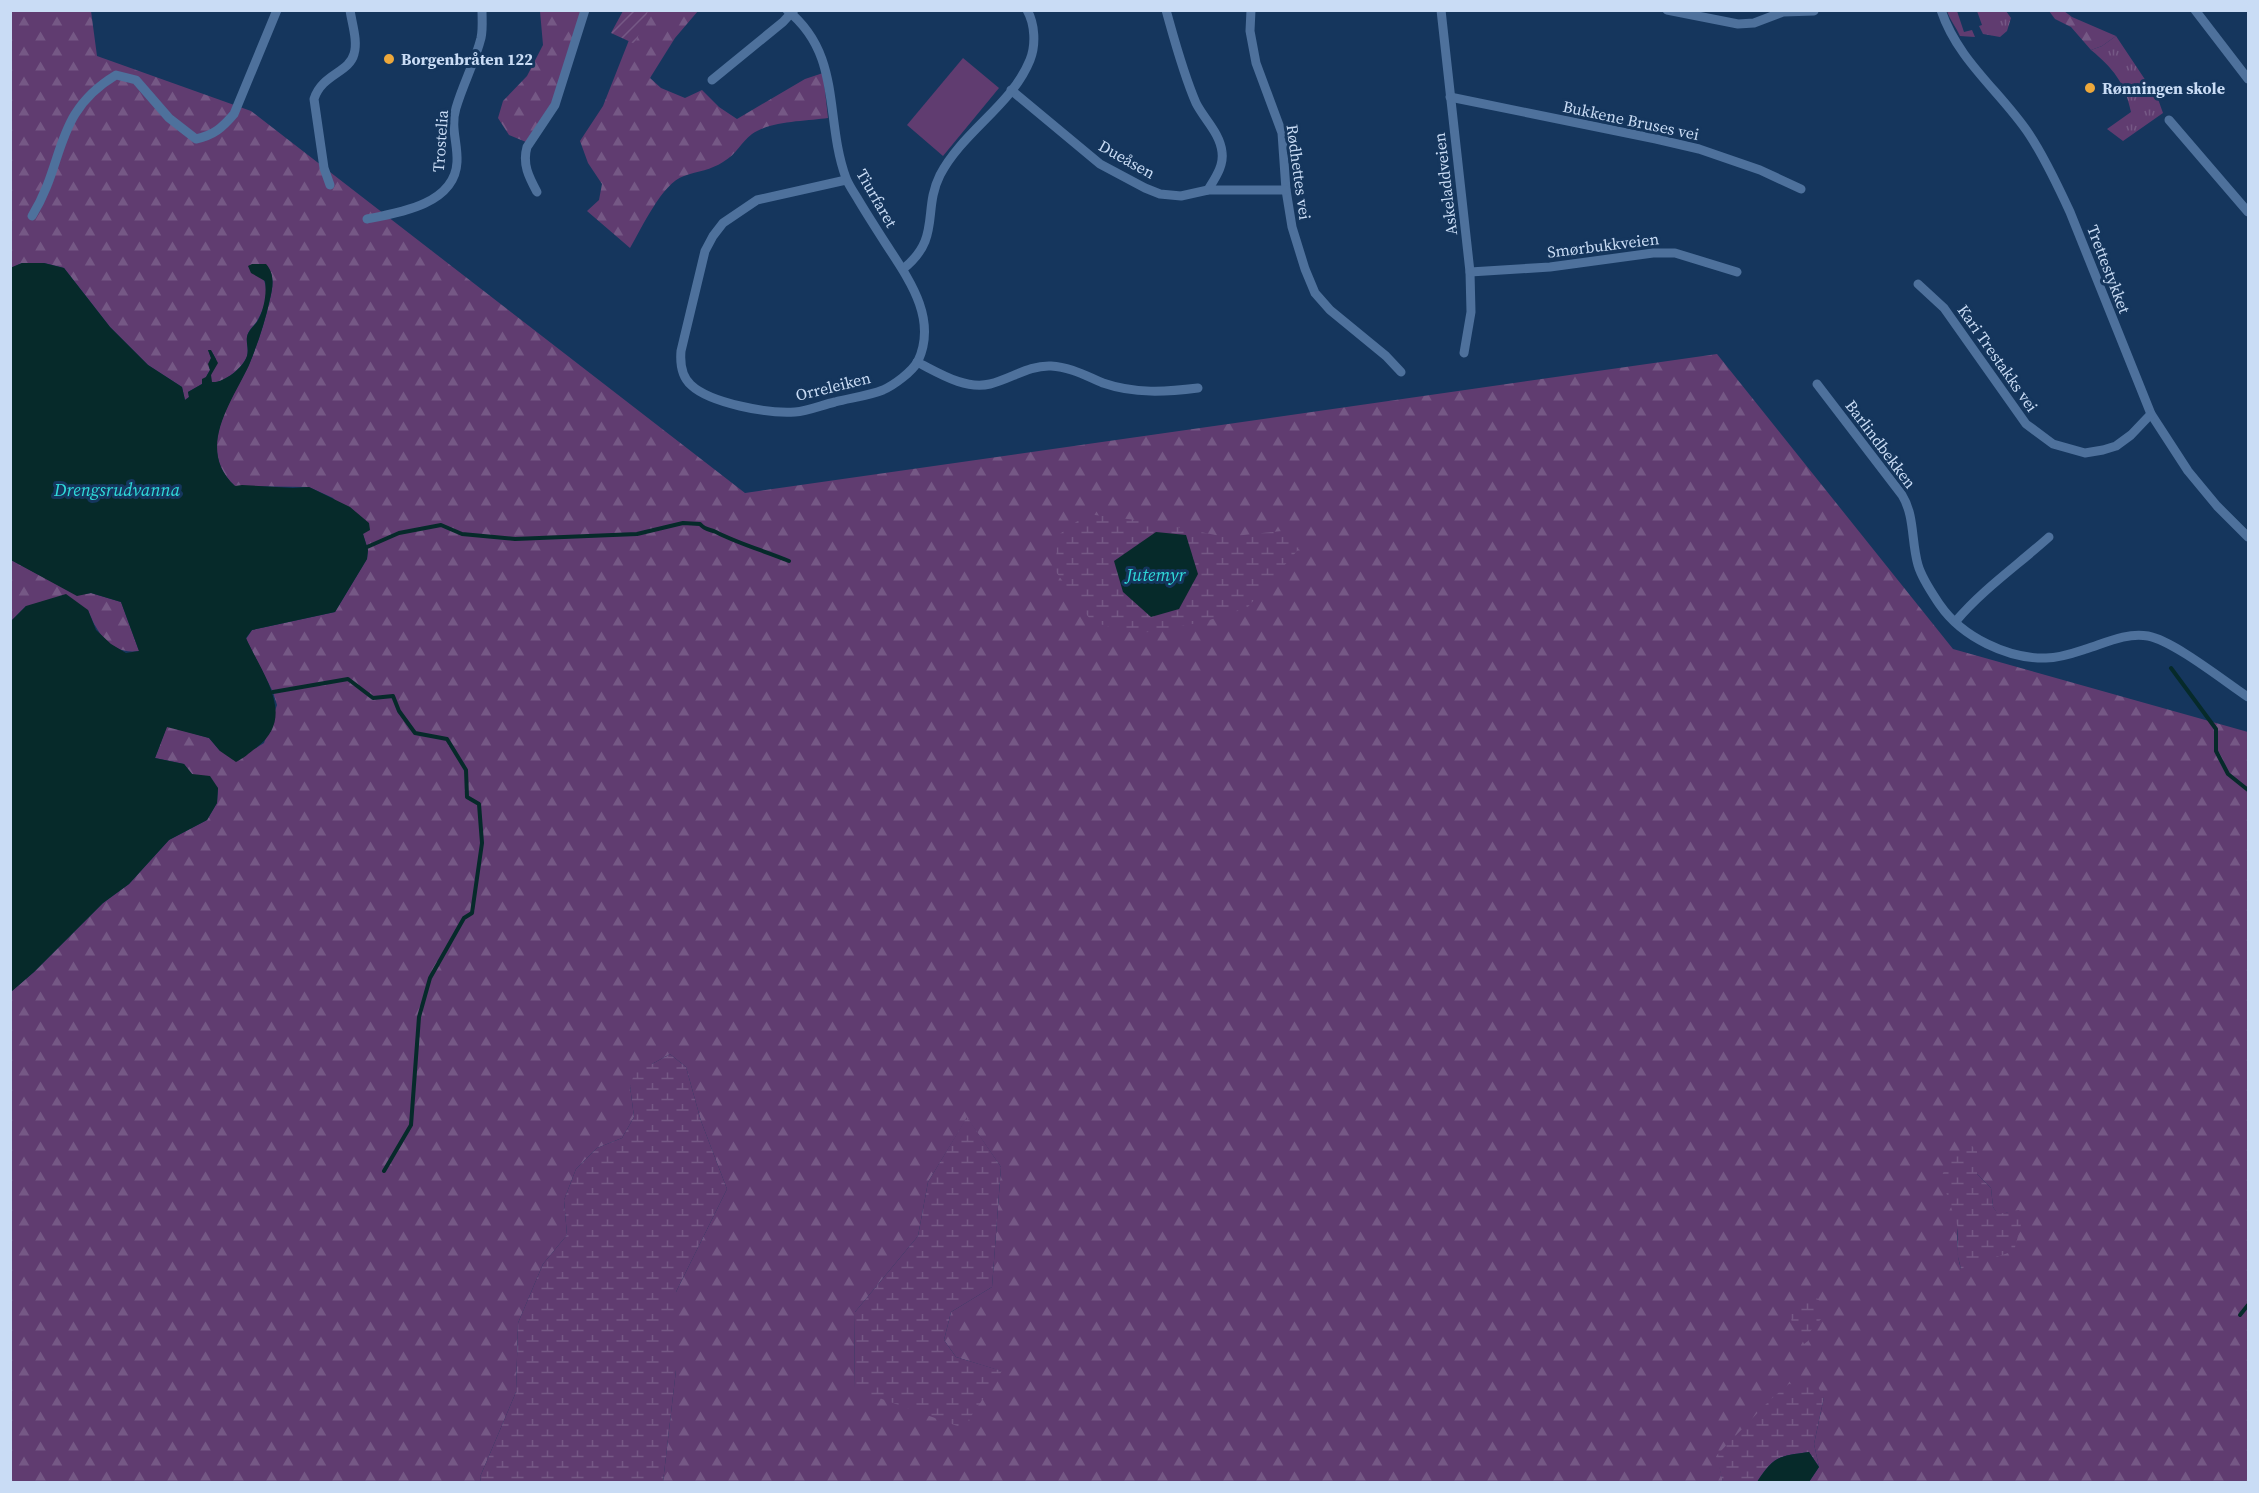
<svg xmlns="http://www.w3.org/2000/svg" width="2259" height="1493" font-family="'Source Serif 4',serif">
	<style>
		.grass { fill: url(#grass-tufts) }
		.forest { fill: url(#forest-firs); fill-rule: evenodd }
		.wetland { fill: url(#wetland-marsh) }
		.garden { fill: url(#garden-furrows) }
		.pitch { fill: #603c70 }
		.water { fill: #062a2a }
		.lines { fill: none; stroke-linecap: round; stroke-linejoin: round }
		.stream { stroke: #062a2a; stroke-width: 4 }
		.minor { stroke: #4e719c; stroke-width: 9 }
		.poi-dot { fill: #eda83b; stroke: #15365d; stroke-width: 2 }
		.labels { text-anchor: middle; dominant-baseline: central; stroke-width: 6; stroke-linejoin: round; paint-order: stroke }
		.poi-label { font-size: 16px; font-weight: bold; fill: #c9dcf5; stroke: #15365d; text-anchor: start }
		.street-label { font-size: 16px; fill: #c9dcf5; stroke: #15365d }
		.water-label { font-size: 18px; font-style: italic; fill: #2fdada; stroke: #15365d }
	</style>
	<defs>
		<pattern id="grass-tufts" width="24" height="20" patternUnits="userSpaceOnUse" patternTransform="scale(1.5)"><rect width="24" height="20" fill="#603c70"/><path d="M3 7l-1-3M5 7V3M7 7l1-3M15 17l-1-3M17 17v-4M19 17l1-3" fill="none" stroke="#755885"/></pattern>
		<pattern id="forest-firs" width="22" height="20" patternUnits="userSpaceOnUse" patternTransform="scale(1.5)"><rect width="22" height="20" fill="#603c70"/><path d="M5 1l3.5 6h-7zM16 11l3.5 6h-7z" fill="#755885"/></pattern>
		<pattern id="wetland-marsh" width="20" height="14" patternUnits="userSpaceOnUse" patternTransform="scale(1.5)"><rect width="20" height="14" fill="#603c70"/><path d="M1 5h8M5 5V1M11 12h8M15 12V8" fill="none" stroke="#755885"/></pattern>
		<pattern id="garden-furrows" width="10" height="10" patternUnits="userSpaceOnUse" patternTransform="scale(1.5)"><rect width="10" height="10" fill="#603c70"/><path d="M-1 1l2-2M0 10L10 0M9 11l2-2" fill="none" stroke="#755885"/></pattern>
	</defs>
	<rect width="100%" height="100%" fill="#15365d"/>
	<g class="grass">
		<path d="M 1947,11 L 1957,11 L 1964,32 L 1972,30 L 1975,37 L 1960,36 C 1956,27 1950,20 1947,11 Z"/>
		<path d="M 1977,11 L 2006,11 L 2011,18 L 2007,31 L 2000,37 L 1983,34 L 1979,26 L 1982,25 Z"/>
		<path d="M 2116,36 L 2158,99 L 2163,113 L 2123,141 L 2107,129 L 2131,112 C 2125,83 2113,68 2091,50 L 2102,46 Z"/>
	</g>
	<g class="forest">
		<path d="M 11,11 L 91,11 L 97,56 L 251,111 L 745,493 L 1717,354 L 1953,649 L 2248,732 L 2248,1482 L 1809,1482 L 1819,1467 L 1814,1444 L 1824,1397 L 1717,1456 L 1723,1482 L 663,1482 L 676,1370 L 676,1292 L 727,1189 L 701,1121 L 686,1067 L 670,1054 L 652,1064 L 630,1086 L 634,1117 L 622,1138 L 597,1148 L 576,1169 L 564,1200 L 567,1235 L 543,1264 L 518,1323 L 516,1392 L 480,1477 L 481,1482 L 11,1482 L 12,991 L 34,972 L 103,903 L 129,884 L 169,840 L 207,820 L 217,803 L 218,788 L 192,774 L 184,764 L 155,758 L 167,726 L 209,738 L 220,751 L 256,748 L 264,743 L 277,705 L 273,692 L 246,639 L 252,630 L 335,612 L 367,559 L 368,550 L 363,534 L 333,498 L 309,487 L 235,486 C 195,449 231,402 249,365 C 258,343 265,322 270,299 C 273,287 275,274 266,265 L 255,264 C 259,272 266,280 266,290 C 267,299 262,313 257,321 C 254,326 248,330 247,337 C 246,343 249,349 247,356 C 243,368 224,383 211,383 L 210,378 L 216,359 L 212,352 L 208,350 L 211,358 L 209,366 L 210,370 L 202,384 L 188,392 L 189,397 L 185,400 L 182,387 L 148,365 L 110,327 L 64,268 L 44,263 L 22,263 L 11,268 ZM 967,1118 L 1001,1167 L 992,1287 L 951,1312 L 944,1340 L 956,1357 L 1001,1371 L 854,1389 L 855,1312 L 918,1236 L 928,1182 ZM 1977,1151 L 1977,1174 L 1991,1188 L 1993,1207 L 1998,1215 L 2009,1212 L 1961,1269 C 1949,1232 1968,1188 1977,1151 Z"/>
		<path d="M 540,11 L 582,11 L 554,100 L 526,142 L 509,135 L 498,118 L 503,101 L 527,76 L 543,45 Z"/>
		<path d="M 638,11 L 698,11 L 675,38 L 650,78 L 661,88 L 685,98 L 702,90 L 719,107 L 737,119 L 805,79 L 823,73 L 828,118 C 807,121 770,121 752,134 C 741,142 737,154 723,162 C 711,170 698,171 684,176 C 662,183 642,228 630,248 L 587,211 L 599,200 L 602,184 L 588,163 L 580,141 L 603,106 L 631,35 Z"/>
		<path d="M 2049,11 L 2064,11 L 2072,17 L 2116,36 L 2102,46 L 2091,50 L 2071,27 L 2055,19 Z"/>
		<path d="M 11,560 L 77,595 L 91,593 L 121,602 L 139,651 C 111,655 97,633 88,610 L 26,606 L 11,621 Z"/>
	</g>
	<g class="wetland">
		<path d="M 1087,514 L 1152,522 L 1225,537 L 1282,531 L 1304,543 L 1247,608 L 1203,622 L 1137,634 L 1092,622 L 1056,572 L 1057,536 Z"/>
		<path d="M 670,1054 L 686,1067 L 701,1121 L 727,1189 L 676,1292 L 676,1370 L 663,1482 L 481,1482 L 480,1477 L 516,1392 L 518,1323 L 543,1264 L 567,1235 L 564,1200 L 576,1169 L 597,1148 L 622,1138 L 634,1117 L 630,1086 L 637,1066 L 652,1064 Z"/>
		<path d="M 967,1117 L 1001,1167 L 992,1287 L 951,1312 L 944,1340 L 956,1357 L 1002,1371 L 963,1428 L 854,1389 L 855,1312 L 918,1236 L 928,1182 Z"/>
		<path d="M 1969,1143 L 1977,1151 L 1977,1174 L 1991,1188 L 1993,1207 L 1998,1214 L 2019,1210 L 2023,1217 L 2014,1251 L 1961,1269 L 1957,1253 L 1958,1228 L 1941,1177 L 1949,1162 Z"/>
		<path d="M 1817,1298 L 1820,1302 L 1821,1319 L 1808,1334 L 1808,1341 L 1804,1344 C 1797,1326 1787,1325 1792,1304 Z"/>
		<path d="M 1789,1384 L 1818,1387 L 1824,1397 L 1814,1444 L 1819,1467 L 1809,1452 C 1779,1456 1774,1456 1757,1482 L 1723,1482 L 1716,1456 L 1770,1400 Z"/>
	</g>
	<path class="garden" d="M 623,11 L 648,11 L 635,44 L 611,33 Z"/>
	<path class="pitch" d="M 963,58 L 999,88 L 943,156 L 907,125 Z"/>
	<g class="water">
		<path d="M 22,263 L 44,263 L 64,268 L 110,327 L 148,365 L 182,387 L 185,400 L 189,397 L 188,392 L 202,384 L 202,379 L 206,377 L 210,370 L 208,364 L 211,358 L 208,350 L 211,350 L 218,363 L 211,375 L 212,382 C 224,383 243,368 247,356 C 249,349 246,343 247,337 C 248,331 254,326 257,322 C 264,311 267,293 265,281 L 251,273 L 248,266 L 252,264 L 266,264 C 275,274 273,287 270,299 C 265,322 258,343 249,365 C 232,402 195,449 235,486 L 242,485 L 293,488 L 309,487 L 350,507 L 369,523 L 370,530 L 363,534 L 368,550 L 367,559 L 335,612 L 252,630 L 246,638 C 262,674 298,717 256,748 C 249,753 244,758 236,762 L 220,751 L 209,738 L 167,727 L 155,758 L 184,764 L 192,774 L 210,776 L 218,788 L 217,803 L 207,820 L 169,840 L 129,884 L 103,903 L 34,972 L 12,991 L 11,995 L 11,621 L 26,606 L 66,594 L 88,610 L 96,630 L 111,644 L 126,653 L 139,651 L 121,602 L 91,593 L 77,596 L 11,560 L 10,268 Z"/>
		<path d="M 1156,532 L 1186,535 L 1198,574 L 1179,609 L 1151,617 L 1123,592 L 1114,561 Z"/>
		<path d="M 1809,1452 L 1819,1467 L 1809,1482 L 1757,1482 C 1774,1456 1779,1456 1809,1452 Z"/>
	</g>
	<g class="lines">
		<g class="stream">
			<path d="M 367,547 L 399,533 L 441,525 L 462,534 L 515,539 L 637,534 L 683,523 L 700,524 C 705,530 709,529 716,532 C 739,544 765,551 789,561"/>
			<path d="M 2171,668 L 2216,729 L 2216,751 L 2228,774 L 2248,790"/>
			<path d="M 273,692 L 348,679 L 373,698 L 393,696 L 399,711 L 415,733 L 447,739 L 466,770 L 467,797 L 479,804 L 482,843 L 472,913 L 464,918 L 430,978 L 419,1017 L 411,1125 L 384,1171"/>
			<path d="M 2240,1315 L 2248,1305"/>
		</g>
		<g class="minor">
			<path d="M 787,10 C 843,55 824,118 846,178 C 849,186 855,194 859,201 C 868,216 877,230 886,244 C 908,278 938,318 918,361 C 912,372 894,385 883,390 C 868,396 850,398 835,402 C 822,405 808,411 795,412 C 768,414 710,403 691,385 C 681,376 680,363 681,351 L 705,251 L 713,236 L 723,223 L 757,200 L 846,180"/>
			<path d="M 1166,10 C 1175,42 1183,73 1196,103 C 1204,119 1220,133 1222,152 C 1224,166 1215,178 1208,190"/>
			<path d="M 1251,10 L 1250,31 L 1256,63 L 1282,133 L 1286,190 L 1292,227 L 1305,269 L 1315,293 L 1330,310 L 1386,356 L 1401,372"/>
			<path d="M 1441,10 L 1470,272 L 1471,312 L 1464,353"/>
			<path d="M 1667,10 L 1738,24 L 1754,23 L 1783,12 L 1814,11"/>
			<path d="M 1941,10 C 1958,61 2001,92 2029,134 C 2045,158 2058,186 2070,212 L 2151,414 L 2188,471 L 2217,506 L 2248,537"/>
			<path d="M 2195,10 L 2248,79"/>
			<path d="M 712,80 L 783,22 L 794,10"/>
			<path d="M 1011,90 L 1100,164 L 1145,188 L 1160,194 L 1181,196 L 1208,190 L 1286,190"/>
			<path d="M 1450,97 L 1656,139 L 1699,149 L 1760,170 L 1801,189"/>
			<path d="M 2169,120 L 2248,212"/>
			<path d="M 330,185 L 324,168 L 314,99 C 322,74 349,73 354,54 C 358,41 352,24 350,10"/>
			<path d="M 537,192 C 529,177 522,164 527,147 L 555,105 L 585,10"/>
			<path d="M 32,216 C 66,161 53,113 116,75 L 136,80 L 169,118 L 196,139 C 214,135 222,128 234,114 L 277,10"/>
			<path d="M 367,219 C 399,213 455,204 457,162 C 458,143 450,127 456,108 C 463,84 475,62 481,38 C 483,29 482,19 482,10"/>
			<path d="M 903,269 C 942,238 922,211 940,175 C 963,131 1012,105 1030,60 C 1036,45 1035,24 1027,10"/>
			<path d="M 1470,272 L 1550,267 L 1653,253 L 1675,253 L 1737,272"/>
			<path d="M 1918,284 L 1944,308 L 2026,424 L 2053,444 L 2085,453 L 2103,450 L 2116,446 L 2131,435 L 2151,414"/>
			<path d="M 917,362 C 939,373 965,390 990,384 C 1011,379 1029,365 1051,366 C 1070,367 1086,376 1103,383 C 1135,394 1166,392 1198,388"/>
			<path d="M 1817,384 L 1902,495 C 1915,516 1911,541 1918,565 C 1922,579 1932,593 1940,605 C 1962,637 2008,659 2046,658 C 2060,658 2074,653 2086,649 C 2105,643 2127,632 2148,636 C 2174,641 2224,681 2248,697"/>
			<path d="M 1956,621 C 1983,589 2018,565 2049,537"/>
		</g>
	</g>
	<g class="poi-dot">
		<circle cx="389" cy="59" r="6"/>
		<circle cx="2090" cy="88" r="6"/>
	</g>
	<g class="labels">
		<g class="poi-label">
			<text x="401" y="59">Borgenbråten 122</text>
			<text x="2102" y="88">Rønningen skole</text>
		</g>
		<g class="street-label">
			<text transform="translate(1631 120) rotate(12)">Bukkene Bruses vei</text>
			<text transform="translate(440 141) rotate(-86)">Trostelia</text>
			<text transform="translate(1127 159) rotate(29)">Dueåsen</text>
			<text transform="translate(1299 172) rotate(82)">Rødhettes vei</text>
			<text transform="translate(1445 184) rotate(-97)">Askeladdveien</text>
			<text transform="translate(877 198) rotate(60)">Tiurfaret</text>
			<text transform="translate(1603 245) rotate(-7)">Smørbukkveien</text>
			<text transform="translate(2109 269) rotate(69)">Trettestykket</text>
			<text transform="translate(1998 358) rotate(55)">Kari Trestakks vei</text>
			<text transform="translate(833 386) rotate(-14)">Orreleiken</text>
			<text transform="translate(1881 444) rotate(53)">Barlindbekken</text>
		</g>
		<g class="water-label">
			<text x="117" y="489">Drengsrudvanna</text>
			<text x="1156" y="574">Jutemyr</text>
		</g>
	</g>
	<rect width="2259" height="1493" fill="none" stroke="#c9dcf5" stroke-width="24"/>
</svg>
